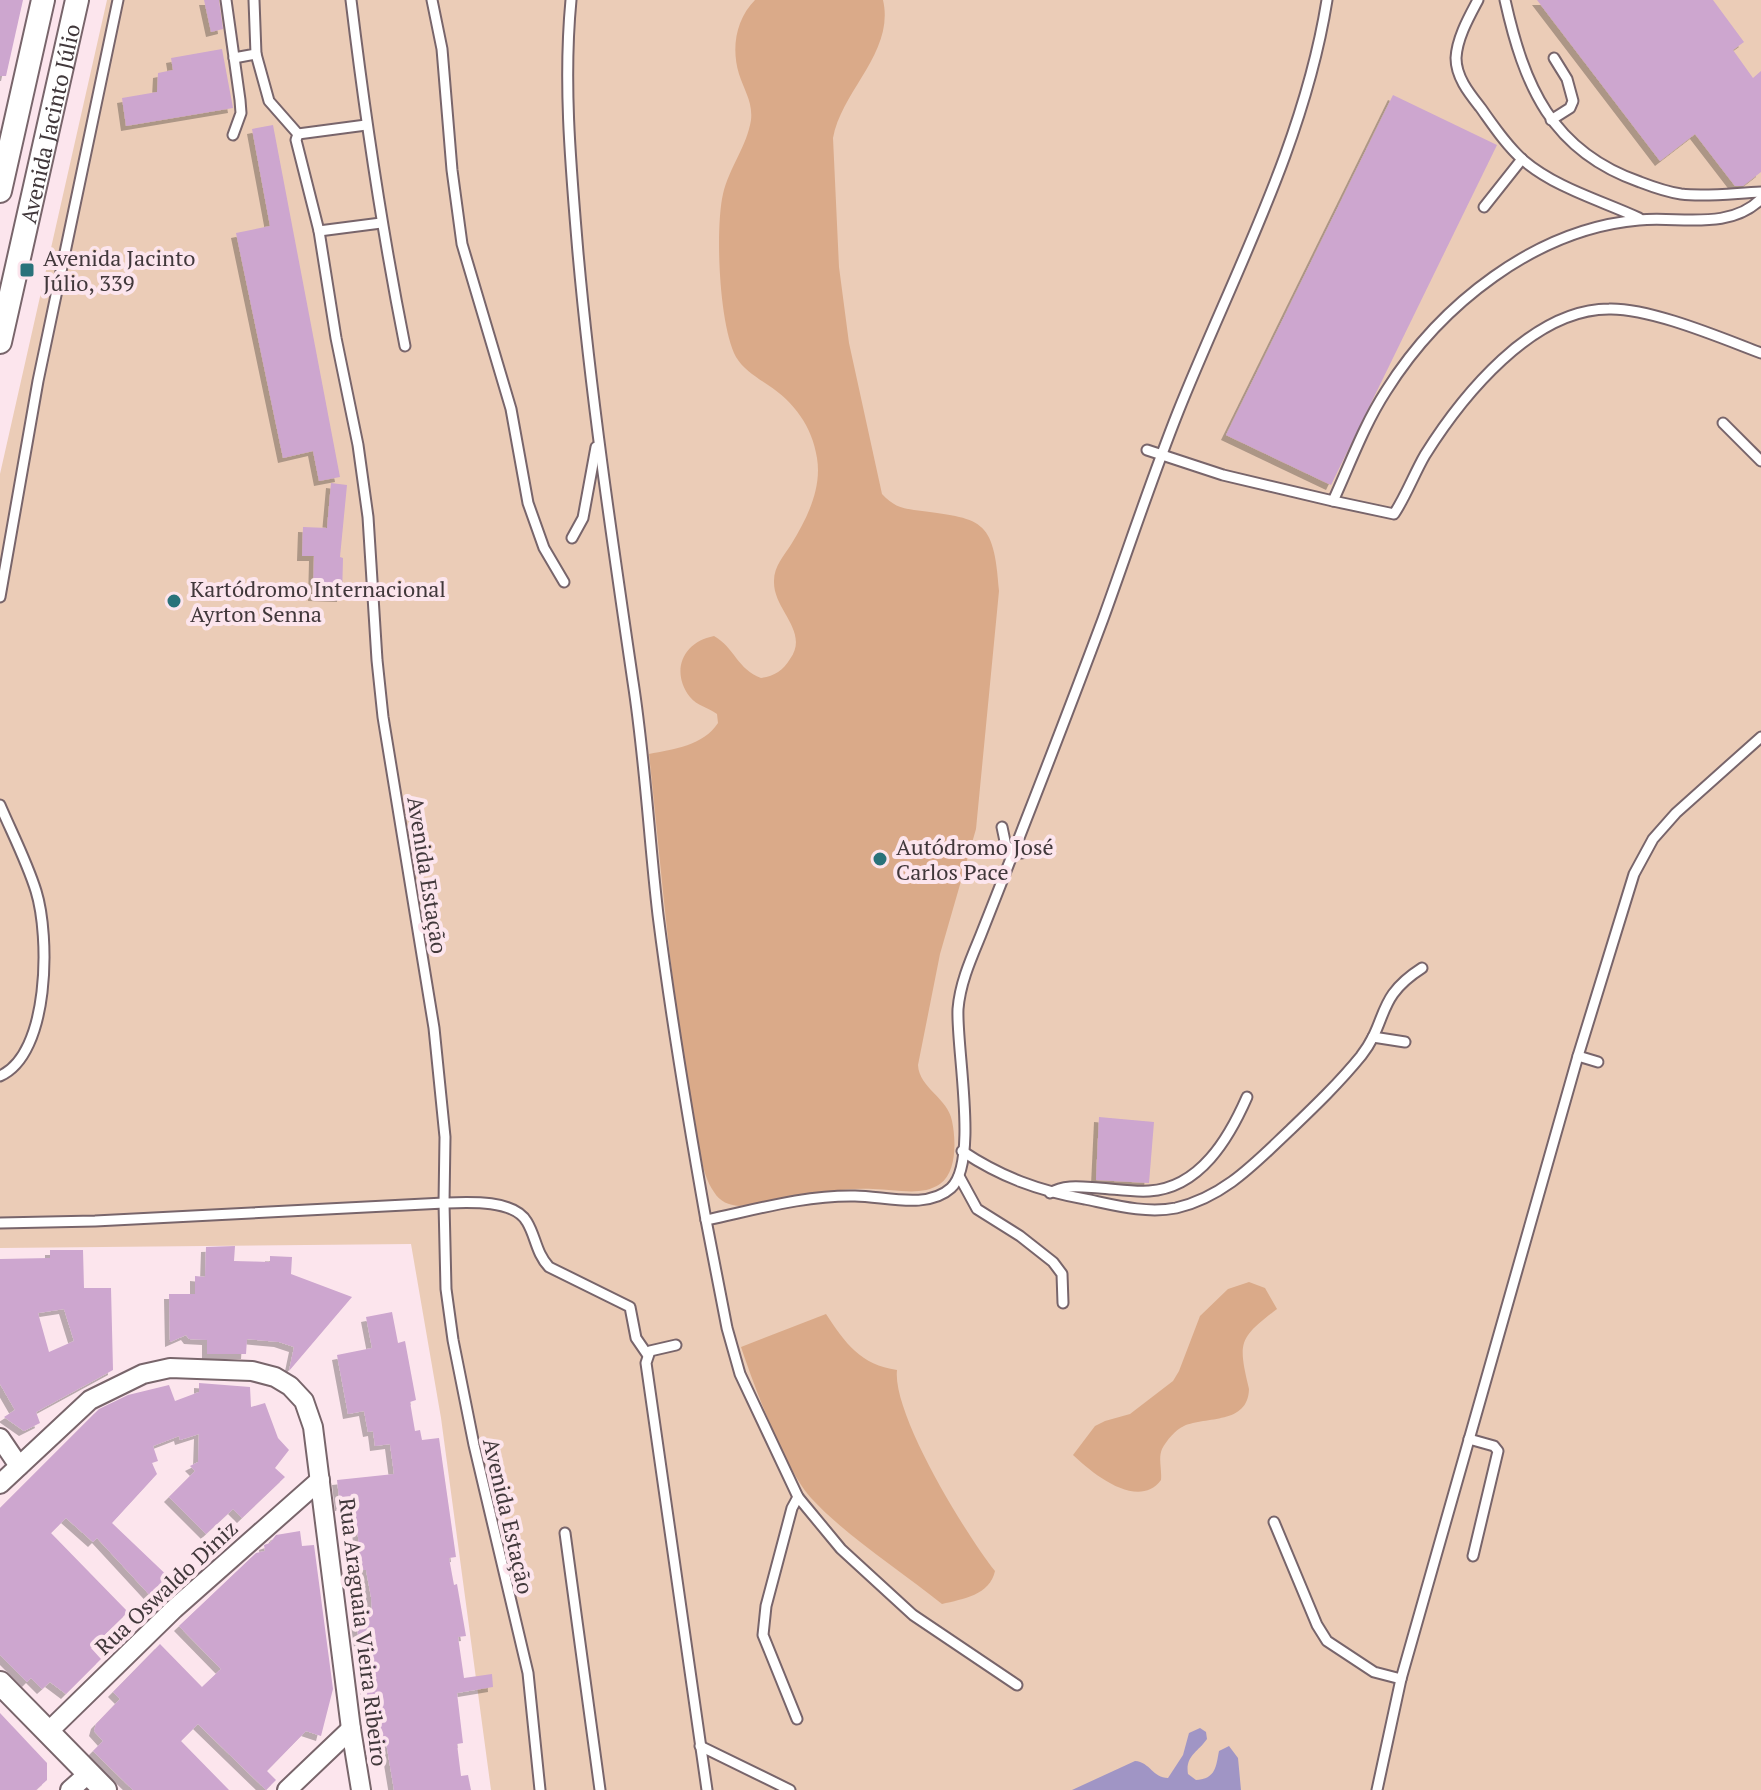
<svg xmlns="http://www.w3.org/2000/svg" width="1761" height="1790" font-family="'PT Serif',serif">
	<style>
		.green { fill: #ebccb7 }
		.forest { fill: #daaa89 }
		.water { fill: #a095c5 }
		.building { fill: #cda6cf; fill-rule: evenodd; filter: url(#shadow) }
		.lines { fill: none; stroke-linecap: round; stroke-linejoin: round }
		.service-casing { stroke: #78656b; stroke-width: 13 }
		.minor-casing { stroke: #78656b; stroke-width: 22 }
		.tertiary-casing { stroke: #78656b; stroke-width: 26 }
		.service { stroke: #fff; stroke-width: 9 }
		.minor { stroke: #fff; stroke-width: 18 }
		.tertiary { stroke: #fff; stroke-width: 22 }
		.poi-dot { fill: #29727a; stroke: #fce5ed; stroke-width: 3 }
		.labels { text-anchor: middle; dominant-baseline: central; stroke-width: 8; stroke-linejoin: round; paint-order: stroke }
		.street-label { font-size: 22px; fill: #41383b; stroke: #fce5ed }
		.poi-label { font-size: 22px; fill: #41383b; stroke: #fce5ed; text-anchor: start }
	</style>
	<defs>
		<filter id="shadow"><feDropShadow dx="-5" dy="5" stdDeviation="0" flood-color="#0004"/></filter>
	</defs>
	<rect width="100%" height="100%" fill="#fce5ed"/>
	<path class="green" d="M 107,0 L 1761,0 L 1761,1790 L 491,1790 L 441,1418 L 411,1244 L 0,1248 L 0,474 Z"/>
	<g class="forest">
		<path d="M 755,0 L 883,0 C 895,52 842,90 833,138 L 839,267 L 849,343 L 882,494 C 892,505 900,508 914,510 C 982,519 994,517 999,591 L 976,829 L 940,954 L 918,1065 C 919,1088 948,1098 952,1121 C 956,1140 957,1172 940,1184 C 921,1197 895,1189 873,1189 C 827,1187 785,1201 739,1206 C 729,1205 720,1202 714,1192 C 700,1172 699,1140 694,1116 C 671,997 662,875 649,754 C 674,749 703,746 718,723 L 717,714 C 708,707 697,706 690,697 C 670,671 683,642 714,636 C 734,647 738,670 761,678 C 774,676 783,671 790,659 C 810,631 773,610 774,581 C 774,566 784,556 792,543 C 807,518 822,489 817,458 C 812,426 794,402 768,385 C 756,377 743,369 736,357 C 719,325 715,229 723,194 C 729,168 747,146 751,120 C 753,102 744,90 739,74 C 731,48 736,19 755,0 Z"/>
		<path d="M 1249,1282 L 1265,1288 L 1277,1309 C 1238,1339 1238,1342 1249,1389 C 1248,1425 1206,1416 1184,1426 C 1175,1430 1167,1440 1162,1449 C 1158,1458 1162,1469 1161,1480 C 1138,1511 1092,1473 1073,1455 L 1095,1426 L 1105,1421 L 1130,1414 L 1173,1381 L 1179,1371 L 1200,1316 L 1228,1289 Z"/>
		<path d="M 826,1314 C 845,1343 861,1365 897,1370 C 892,1414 966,1535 995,1571 C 990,1595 963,1599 942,1604 C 901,1571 846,1536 811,1498 C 785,1469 754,1386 741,1347 Z"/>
	</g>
	<path class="water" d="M 1200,1728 L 1206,1732 L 1207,1739 C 1198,1752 1185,1756 1188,1774 L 1196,1780 C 1216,1779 1216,1766 1219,1751 L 1229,1746 L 1238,1758 L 1241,1790 L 1072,1790 L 1135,1761 C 1150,1762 1153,1778 1168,1778 L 1183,1755 L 1189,1733 Z"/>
	<g class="building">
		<path d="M 0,0 L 23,0 L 6,76 L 0,76 Z"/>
		<path d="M 204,0 L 219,0 L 223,29 L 211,32 Z"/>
		<path d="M 1537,0 L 1713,0 L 1744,42 L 1733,50 L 1753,78 L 1761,71 L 1761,172 L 1743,186 L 1735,186 L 1695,134 L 1660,161 Z"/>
		<path d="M 222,49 L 233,108 L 126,126 L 122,98 L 157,92 L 158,73 L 173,70 L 171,58 Z"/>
		<path d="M 1393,95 L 1497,145 L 1331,485 L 1226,435 Z"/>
		<path d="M 273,125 L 340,477 L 319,481 L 313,451 L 283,458 L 236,233 L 270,226 L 252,129 Z"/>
		<path d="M 331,483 L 347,485 L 340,557 L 343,558 L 342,597 L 313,596 L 314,556 L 302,556 L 303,527 L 327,528 Z"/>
		<path d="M 1099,1117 L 1154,1122 L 1149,1183 L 1096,1180 Z"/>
		<path d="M 235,1246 L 234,1261 L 270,1262 L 270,1256 L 292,1257 L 291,1274 L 352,1297 L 289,1371 L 294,1347 L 279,1342 L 247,1339 L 246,1354 L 207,1354 L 207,1340 L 189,1339 L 186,1335 L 170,1342 L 169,1294 L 195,1294 L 195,1276 L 205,1277 L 206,1247 Z"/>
		<path d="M 50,1250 L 83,1250 L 84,1288 L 111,1288 L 113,1370 L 36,1412 L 40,1423 L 24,1431 L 4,1417 L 15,1410 L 0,1384 L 0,1259 L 50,1258 ZM 64,1309 L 74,1341 L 49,1352 L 38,1313 Z"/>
		<path d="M 392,1312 L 398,1343 L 405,1341 L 416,1400 L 410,1402 L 415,1431 L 420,1430 L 422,1440 L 439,1438 L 456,1557 L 449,1558 L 454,1585 L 457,1584 L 466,1636 L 458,1637 L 464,1678 L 492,1674 L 493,1687 L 457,1693 L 463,1743 L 457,1744 L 461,1776 L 468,1775 L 471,1790 L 394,1790 L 386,1742 L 373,1744 L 355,1613 L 372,1611 L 371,1597 L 366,1570 L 362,1570 L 354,1504 L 340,1506 L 337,1480 L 394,1474 L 390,1444 L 375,1446 L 373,1431 L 368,1432 L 364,1411 L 348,1414 L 337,1355 L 372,1348 L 366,1317 Z"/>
		<path d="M 199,1383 L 250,1387 L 251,1407 L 265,1403 L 278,1438 L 289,1450 L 275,1468 L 285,1477 L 242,1518 L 233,1509 L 206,1534 L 169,1497 L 195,1471 L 190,1466 L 198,1462 L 199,1434 L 180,1440 L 179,1436 L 153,1446 L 158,1461 L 152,1463 L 157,1474 L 112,1523 L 176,1584 L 157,1603 L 97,1538 L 93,1542 L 66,1518 L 51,1533 L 128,1612 L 91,1648 L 101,1659 L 66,1694 L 50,1682 L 42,1689 L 31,1678 L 27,1682 L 0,1655 L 0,1508 L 99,1409 L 128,1395 L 169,1385 L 175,1401 L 199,1392 Z"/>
		<path d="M 300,1531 L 302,1546 L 314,1545 L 333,1689 L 321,1736 L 306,1731 L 267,1771 L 276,1780 L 266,1790 L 198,1724 L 181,1741 L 229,1790 L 133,1790 L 93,1751 L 103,1741 L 94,1731 L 96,1724 L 120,1699 L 113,1692 L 160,1644 L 202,1687 L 221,1669 L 179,1626 L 256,1553 L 265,1551 L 264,1545 L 270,1543 L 276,1535 Z"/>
		<path d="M 0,1713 L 47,1763 L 47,1780 L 36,1790 L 0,1790 Z"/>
	</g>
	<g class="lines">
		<g class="service-casing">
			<g id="service">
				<path d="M 226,0 L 240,100 L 241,113 L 233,135"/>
				<path d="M 351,0 C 365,116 382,231 405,346"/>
				<path d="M 432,0 L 442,49 L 452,170 L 462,244 L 511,409 L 528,503 L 544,548 L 564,582"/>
				<path d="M 571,0 C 563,84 571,169 578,253 C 591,397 612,539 633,682 C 645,759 649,838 658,915 C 671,1018 688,1119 706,1220"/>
				<path d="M 1478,0 C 1469,17 1457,38 1456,58 C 1456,77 1469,93 1480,107 C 1493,125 1506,145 1523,160 C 1556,188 1600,200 1639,218"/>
				<path d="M 1505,0 C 1524,85 1551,151 1640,182 C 1653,187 1667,192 1681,194 C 1707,197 1735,193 1761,192"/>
				<path d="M 256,54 L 269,101 L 298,134 L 296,140 L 319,231 L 336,338 L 358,445 L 368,517 L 377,660 L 383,717 L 434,1028 L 445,1137 L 444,1203 C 467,1202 514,1199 527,1222 C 536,1237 536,1253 549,1267 L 630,1307 L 636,1338 L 647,1354"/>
				<path d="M 234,58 L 256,54 L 254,0"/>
				<path d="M 1551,120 L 1570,108 L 1573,101 L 1567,79 L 1554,58"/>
				<path d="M 298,134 L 366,125"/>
				<path d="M 1484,207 L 1522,159"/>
				<path d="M 319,231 L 381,223"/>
				<path d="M 1723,423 L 1761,461"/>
				<path d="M 1147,450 L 1223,475 L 1333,501 C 1350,464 1364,425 1386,391 C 1440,305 1535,229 1639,220 C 1679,216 1729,231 1761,199"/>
				<path d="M 1333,501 L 1394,514 C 1406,496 1414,474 1425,455 C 1462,396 1532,309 1609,309 C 1651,308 1721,338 1761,353"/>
				<path d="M 572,538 L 583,518 L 596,447"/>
				<path d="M 0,597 L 38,381 L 118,0"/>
				<path d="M 0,805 C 12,833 27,862 36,891 C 50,936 50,1054 0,1076"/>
				<path d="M 1002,827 L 1006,846 L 1022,853"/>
				<path d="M 1373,1037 L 1405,1042"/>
				<path d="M 1578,1056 L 1598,1062"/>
				<path d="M 962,1151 C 1001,1177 1039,1191 1085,1199 C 1114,1205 1146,1214 1176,1208 C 1224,1197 1255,1163 1290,1130 C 1315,1106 1339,1083 1361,1056 C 1389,1020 1375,998 1422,968"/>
				<path d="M 959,1176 L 977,1209 L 1020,1236 L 1053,1262 L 1062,1274 L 1063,1303"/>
				<path d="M 1050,1193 C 1065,1184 1082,1187 1099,1188 C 1115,1189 1132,1192 1149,1191 C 1200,1188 1229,1138 1247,1097"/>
				<path d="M 0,1223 L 95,1221 L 444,1203 L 446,1289 L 453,1340 L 474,1445 L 528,1673 L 540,1790"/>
				<path d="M 676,1345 L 650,1351 L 646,1363 L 707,1790"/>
				<path d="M 1469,1439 L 1494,1446 L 1498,1451 L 1473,1556"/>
				<path d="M 1274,1522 L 1317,1625 L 1327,1641 L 1374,1672 L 1401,1679"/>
				<path d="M 565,1533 L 600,1790"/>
				<path d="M 1017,1685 L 913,1615 L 841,1549 L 798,1497 L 740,1374 L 727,1328 L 706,1220 C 754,1210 805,1195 855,1196 C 884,1196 927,1210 951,1188 C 979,1162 956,1048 958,1009 C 960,984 970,961 980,937 C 1022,831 1063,726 1103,619 C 1128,550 1151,480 1178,412 C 1232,277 1304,145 1327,0"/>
				<path d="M 797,1719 L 763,1635 L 766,1606 L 792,1508 L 798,1497"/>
				<path d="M 700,1746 L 790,1790"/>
				<path d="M 1377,1790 L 1401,1679 L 1578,1056 L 1634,874 L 1653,839 L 1676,813 L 1761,737"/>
			</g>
		</g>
		<g class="minor-casing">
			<g id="minor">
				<path d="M 0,1438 L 19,1466"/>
				<path d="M 0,1484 L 90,1400 L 143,1374 L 170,1368 L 252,1371 L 275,1377 L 290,1386 L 304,1401 L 313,1427 L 351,1729 L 361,1790"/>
				<path d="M 48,1732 L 174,1609 L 320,1480"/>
				<path d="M 70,1790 L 88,1774"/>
				<path d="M 287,1790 L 351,1729"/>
			</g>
		</g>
		<g class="tertiary-casing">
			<g id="tertiary">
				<path d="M 0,191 L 43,0"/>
				<path id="s1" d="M 0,342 L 77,0"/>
				<path d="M 0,1683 L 105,1790"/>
			</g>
		</g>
		<use href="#service" class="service"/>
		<use href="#minor" class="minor"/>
		<use href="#tertiary" class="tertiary"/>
	</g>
	<g class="poi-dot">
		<rect x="19" y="262" width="16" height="16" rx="4"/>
		<circle cx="174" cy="601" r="8"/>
		<circle cx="880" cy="859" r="8"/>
	</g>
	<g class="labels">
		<g class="street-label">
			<text stroke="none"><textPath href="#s1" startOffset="224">Avenida Jacinto Júlio</textPath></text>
			<text transform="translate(428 875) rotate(81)">Avenida Estação</text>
			<text transform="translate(509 1516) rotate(77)">Avenida Estação</text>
			<text transform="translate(166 1587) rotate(-43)">Rua Oswaldo Diniz</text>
			<text transform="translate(364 1632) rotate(83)">Rua Araguaia Vieira Ribeiro</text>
		</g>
		<g class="poi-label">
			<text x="43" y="257">Avenida Jacinto<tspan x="43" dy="25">Júlio, 339</tspan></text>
			<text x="190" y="588">Kartódromo Internacional<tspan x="190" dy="25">Ayrton Senna</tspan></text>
			<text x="896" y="846">Autódromo José<tspan x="896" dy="25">Carlos Pace</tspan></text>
		</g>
	</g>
</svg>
